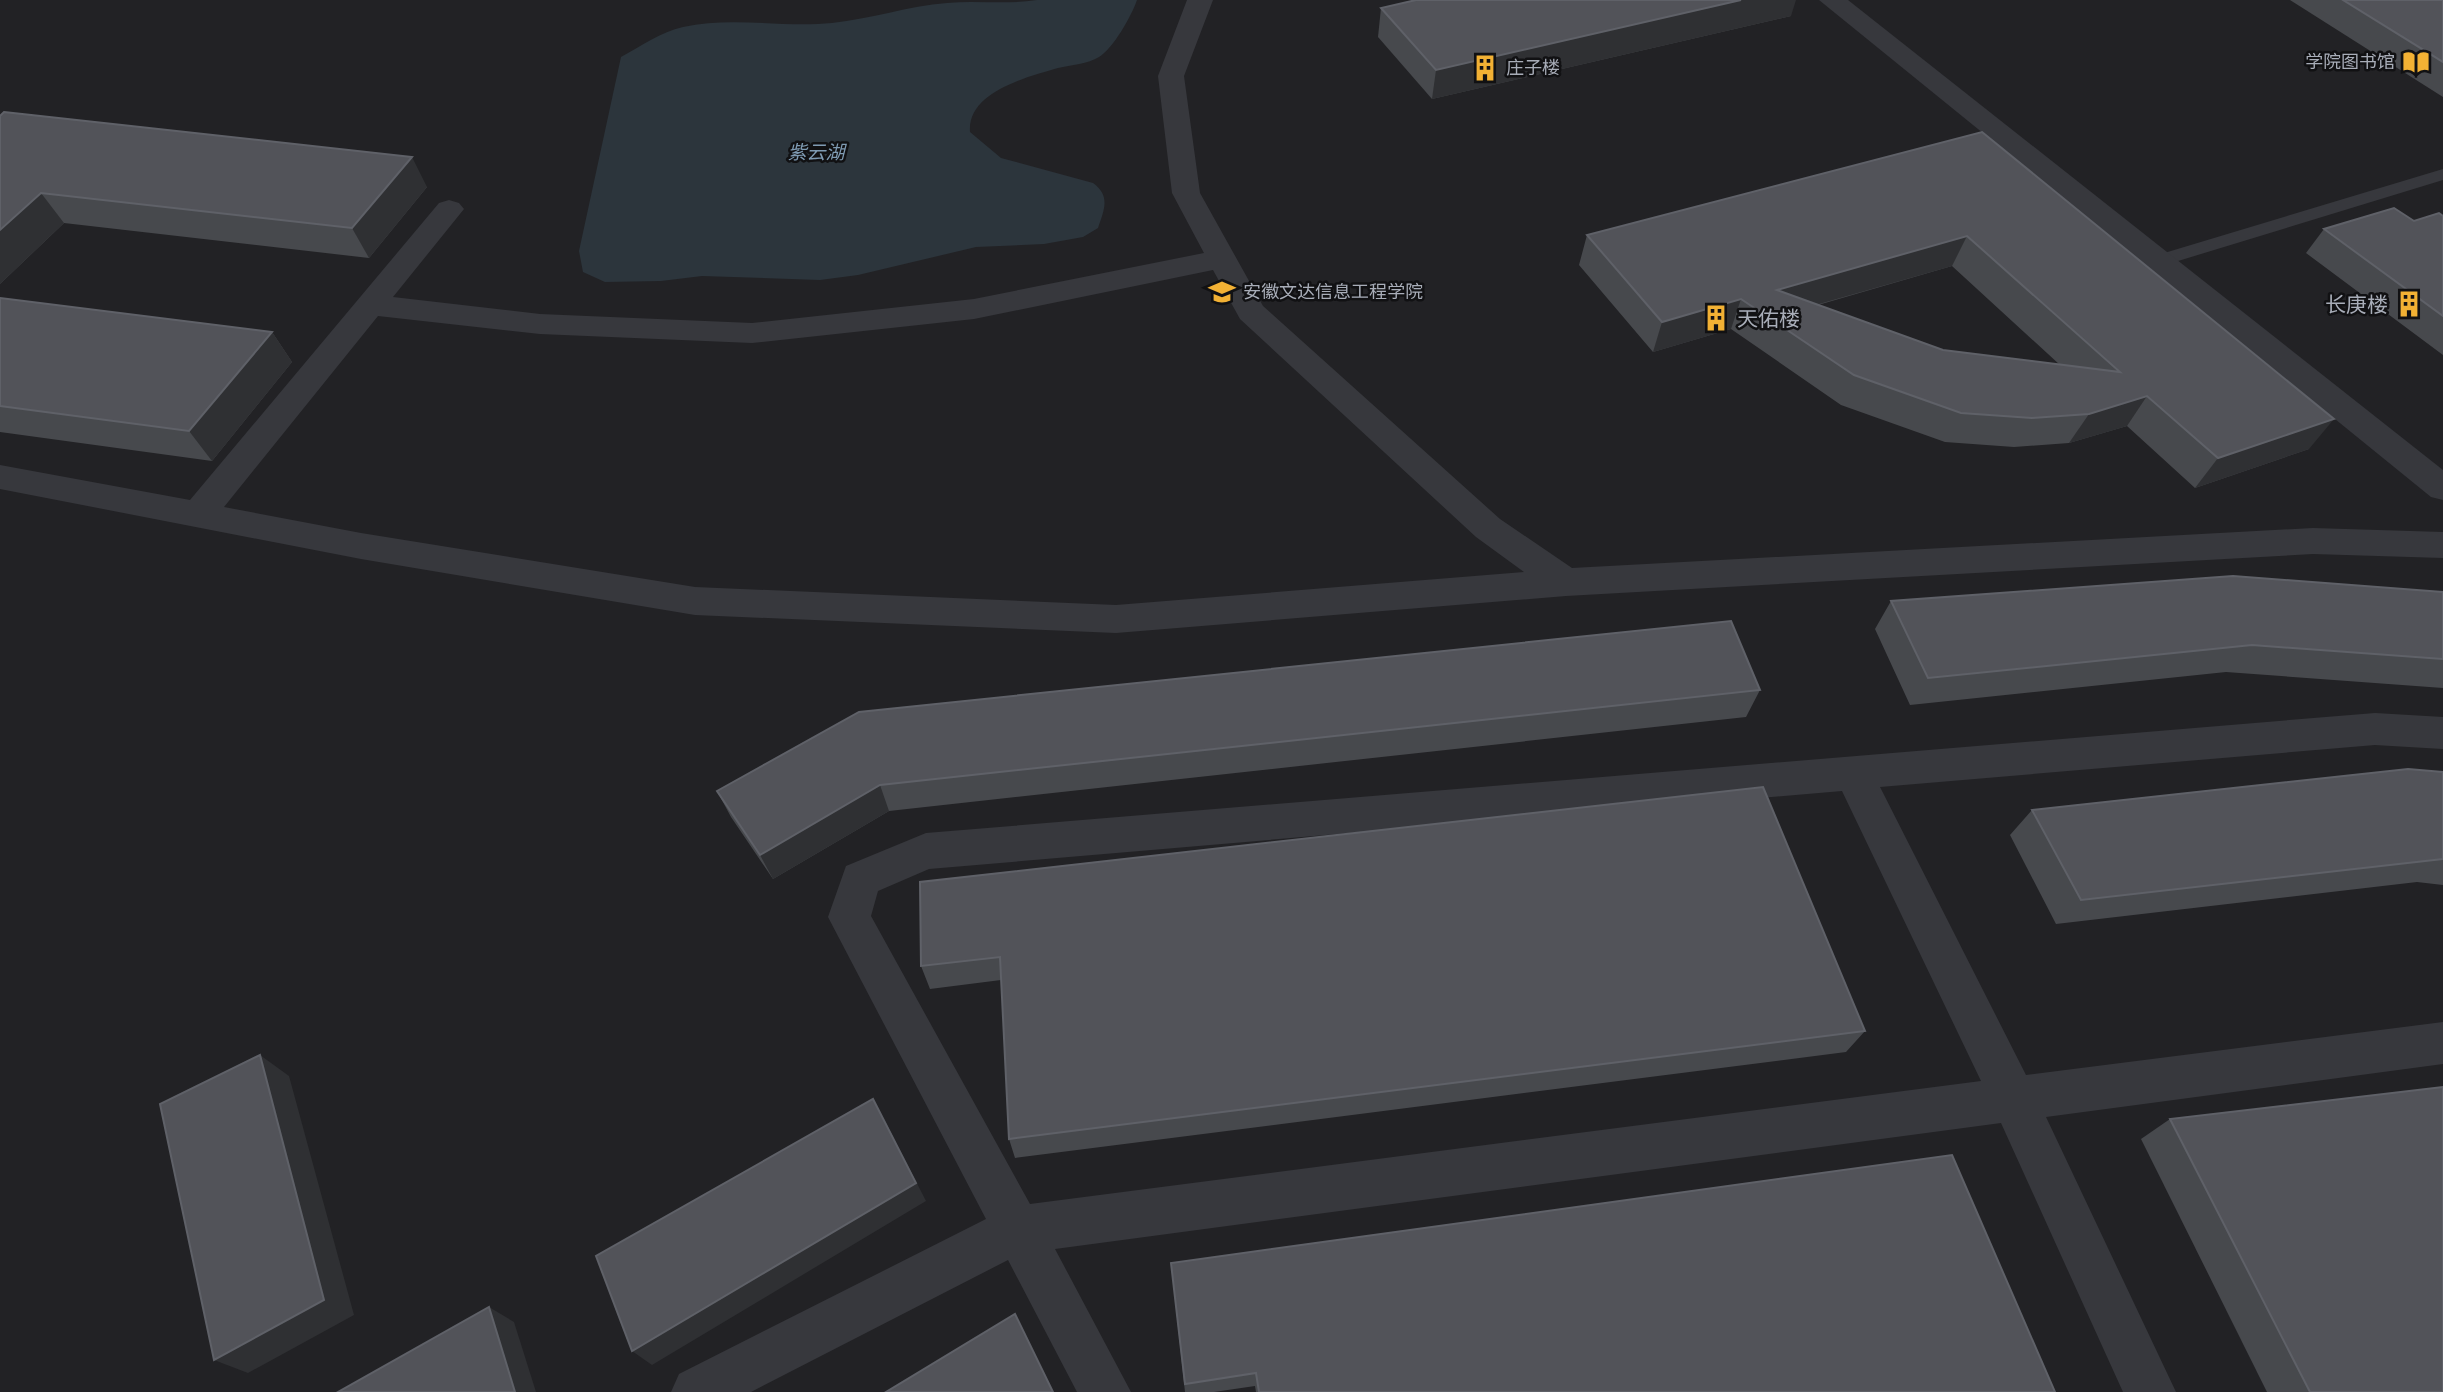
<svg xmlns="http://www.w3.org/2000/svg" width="2443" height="1392" font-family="Arial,'Noto Sans SC',sans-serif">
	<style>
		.built { fill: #222225 }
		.water { fill: #2c353c }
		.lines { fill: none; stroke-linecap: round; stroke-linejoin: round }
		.lane { fill: #37383d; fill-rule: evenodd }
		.street { fill: #37383d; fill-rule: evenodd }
		.wall { fill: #47494d; fill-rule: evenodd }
		.shaded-wall { fill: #2f3033 }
		.building { fill: #525359; stroke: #5f6168; stroke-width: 2; fill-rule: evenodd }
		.labels { text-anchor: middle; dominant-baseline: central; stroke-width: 5; stroke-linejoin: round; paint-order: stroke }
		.far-poi-label { font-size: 18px; fill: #a8adb8; stroke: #111113; text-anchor: start }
		.far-water-label { font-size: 19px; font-style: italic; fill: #7f9bb3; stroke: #111113 }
		.poi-label { font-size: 21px; fill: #a8adb8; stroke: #111113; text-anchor: end }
	</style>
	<rect width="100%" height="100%" fill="#161618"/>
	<rect class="built" x="0" y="0" width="2443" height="1392"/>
	<path class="water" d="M 1037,0 L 1137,0 C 1132,15 1113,49 1099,57 C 1088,64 1071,65 1058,68 C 1027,77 967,92 970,132 L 1001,158 L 1093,183 C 1111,196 1104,210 1098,228 L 1083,237 L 1044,244 L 976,247 L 858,275 L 820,280 L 702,276 L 661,281 L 605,282 L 583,272 L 579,251 L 621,57 C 641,46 661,32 683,27 C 732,16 782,28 832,23 C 871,19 908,6 947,3 C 977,0 1007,5 1037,0 Z"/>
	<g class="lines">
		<path class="lane" d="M 2443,169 L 2443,180 L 2165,265 L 2151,265 L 2148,261 L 2151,257 Z"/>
		<g class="street">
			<path d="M 1187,0 L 1213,0 L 1184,76 L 1200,193 L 1263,306 L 1500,519 L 1572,568 L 2313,528 L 2443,532 L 2443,558 L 2313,554 L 1566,596 L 1116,633 L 695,615 L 361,559 L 0,489 L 0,465 L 190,500 L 439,203 L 449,200 L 459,203 L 464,209 L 393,297 L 540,314 L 752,323 L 974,299 L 1204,253 L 1172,193 L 1158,76 ZM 1213,270 L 1240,319 L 1476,537 L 1524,572 L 1116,605 L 695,587 L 361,533 L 224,507 L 378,316 L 540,334 L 752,343 L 974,319 Z"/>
			<path d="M 1819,0 L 1848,0 L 2443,470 L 2443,500 L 2431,497 Z"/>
			<path d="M 2375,713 L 2443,717 L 2443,749 L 2375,745 L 1880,787 L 2026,1075 L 2443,1022 L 2443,1064 L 2046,1117 L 2176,1392 L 2123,1392 L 2001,1123 L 1055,1249 L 1131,1392 L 1077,1392 L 1008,1260 L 751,1392 L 671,1392 L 679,1374 L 986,1219 L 828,917 L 846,866 L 926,833 ZM 1842,791 L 1981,1081 L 1030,1204 L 871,916 L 878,891 L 929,869 Z"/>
		</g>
	</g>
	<g class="wall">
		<path d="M 2290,0 L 2443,0 L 2443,97 Z"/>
		<path d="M 1381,8 L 1791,16 L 1432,99 L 1378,37 Z"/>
		<path d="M 0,116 L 427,187 L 369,258 L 64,223 L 0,284 Z"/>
		<path d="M 1982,132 L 2309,449 L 2195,488 L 2127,426 L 2069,443 L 2014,447 L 1945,442 L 1841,405 L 1731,329 L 1653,352 L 1579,265 L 1587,235 ZM 1952,266 L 2060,365 L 1943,350 L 1818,305 Z"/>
		<path d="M 2443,216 L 2443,355 L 2306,253 L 2324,229 L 2414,221 Z"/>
		<path d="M 0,298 L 272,332 L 292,362 L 212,461 L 0,432 Z"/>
		<path d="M 2443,592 L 2443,688 L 2226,672 L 1910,705 L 1875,629 L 1891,601 Z"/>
		<path d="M 1760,690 L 1746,717 L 889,811 L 773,879 L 731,817 L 717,791 Z"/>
		<path d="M 2443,772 L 2443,885 L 2417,882 L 2056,924 L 2010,835 L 2032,810 Z"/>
		<path d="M 920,882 L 1865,1031 L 1846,1052 L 1015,1158 L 1009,1139 L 1001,980 L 930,989 L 921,966 Z"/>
		<path d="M 2170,1119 L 2443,1392 L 2267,1392 L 2141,1139 Z"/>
		<path d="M 1171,1263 L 2055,1392 L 1256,1392 L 1255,1386 L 1214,1392 L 1185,1392 Z"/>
	</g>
	<g class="shaded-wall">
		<path d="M 1741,0 L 1796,0 L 1791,16 L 1432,99 L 1436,70 Z"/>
		<path d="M 412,157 L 427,187 L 369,258 L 352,228 Z"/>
		<path d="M 41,193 L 64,223 L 0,284 L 0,230 Z"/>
		<path d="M 1967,236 L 1952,266 L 1770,318 L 1777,290 Z"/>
		<path d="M 1741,299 L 1731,329 L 1653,352 L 1662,322 Z"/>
		<path d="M 272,332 L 292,362 L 212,461 L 189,431 Z"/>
		<path d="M 2147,396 L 2127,426 L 2069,443 L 2089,414 Z"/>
		<path d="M 2334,419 L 2309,449 L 2195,488 L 2218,458 Z"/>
		<path d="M 880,785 L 889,811 L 773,879 L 760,855 Z"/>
		<path d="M 260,1055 L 289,1076 L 354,1315 L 248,1373 L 214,1360 Z"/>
		<path d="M 884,1119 L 926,1201 L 652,1365 L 632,1351 Z"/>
		<path d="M 489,1307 L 514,1322 L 536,1392 L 515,1392 Z"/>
	</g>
	<g class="building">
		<path d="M 1416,0 L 1741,0 L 1436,70 L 1381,8 Z"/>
		<path d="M 2343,0 L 2443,0 L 2443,62 Z"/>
		<path d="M 4,112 L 412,157 L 352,228 L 41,193 L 0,230 L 0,116 Z"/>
		<path d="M 1982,132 L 2334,419 L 2218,458 L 2147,396 L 2089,414 L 2032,418 L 1961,413 L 1854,375 L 1741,299 L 1662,322 L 1587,235 ZM 1967,236 L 2120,372 L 1943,350 L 1777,290 Z"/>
		<path d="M 2394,208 L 2414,221 L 2439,213 L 2443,216 L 2443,316 L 2324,229 Z"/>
		<path d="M 0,298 L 272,332 L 189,431 L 0,406 Z"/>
		<path d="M 2233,576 L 2443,592 L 2443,659 L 2252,645 L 1928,678 L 1891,601 Z"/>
		<path d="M 1731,621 L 1760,690 L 880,785 L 760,855 L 717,791 L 859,712 Z"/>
		<path d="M 2408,769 L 2443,772 L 2443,859 L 2081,900 L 2032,810 Z"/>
		<path d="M 1763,787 L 1865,1031 L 1009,1139 L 1000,957 L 921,966 L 920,882 Z"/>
		<path d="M 260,1055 L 324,1300 L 214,1360 L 160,1104 Z"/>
		<path d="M 2443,1087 L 2443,1392 L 2310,1392 L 2170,1119 Z"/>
		<path d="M 873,1099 L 916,1183 L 632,1351 L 596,1256 Z"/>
		<path d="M 1952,1155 L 2055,1392 L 1259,1392 L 1256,1373 L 1185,1384 L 1171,1263 Z"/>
		<path d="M 489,1307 L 515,1392 L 338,1392 Z"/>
		<path d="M 1015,1314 L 1053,1392 L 886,1392 Z"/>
	</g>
	<defs>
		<g id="library-bare" transform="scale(2.1)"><path d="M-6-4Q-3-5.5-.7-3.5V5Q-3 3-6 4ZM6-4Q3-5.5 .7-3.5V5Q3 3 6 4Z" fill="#f2b134" stroke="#111113" stroke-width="2.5" paint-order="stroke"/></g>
		<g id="building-bare" transform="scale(2.1)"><path d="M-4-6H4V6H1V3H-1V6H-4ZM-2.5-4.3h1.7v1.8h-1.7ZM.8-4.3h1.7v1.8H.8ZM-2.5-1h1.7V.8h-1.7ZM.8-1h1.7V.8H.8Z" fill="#f2b134" stroke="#111113" stroke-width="2.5" paint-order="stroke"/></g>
		<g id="university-bare" transform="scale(2.1)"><path d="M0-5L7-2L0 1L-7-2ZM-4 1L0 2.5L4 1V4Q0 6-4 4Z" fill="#f2b134" stroke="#111113" stroke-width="2.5" paint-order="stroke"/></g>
	</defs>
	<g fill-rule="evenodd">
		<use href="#library-bare" x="2416" y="62"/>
		<use href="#building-bare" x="1485" y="68"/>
		<use href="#university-bare" x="1222" y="292"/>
		<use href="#building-bare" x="2409" y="304"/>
		<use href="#building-bare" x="1716" y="318"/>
	</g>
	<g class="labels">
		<g class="far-poi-label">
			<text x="2395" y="62" text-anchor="end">学院图书馆</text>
			<text x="1506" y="68">庄子楼</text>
			<text x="1243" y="292">安徽文达信息工程学院</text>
		</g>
		<g class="far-water-label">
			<text x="816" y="152">紫云湖</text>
		</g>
		<g class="poi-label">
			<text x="2388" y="304">长庚楼</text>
			<text x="1737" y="318" text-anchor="start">天佑楼</text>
		</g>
	</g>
</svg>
